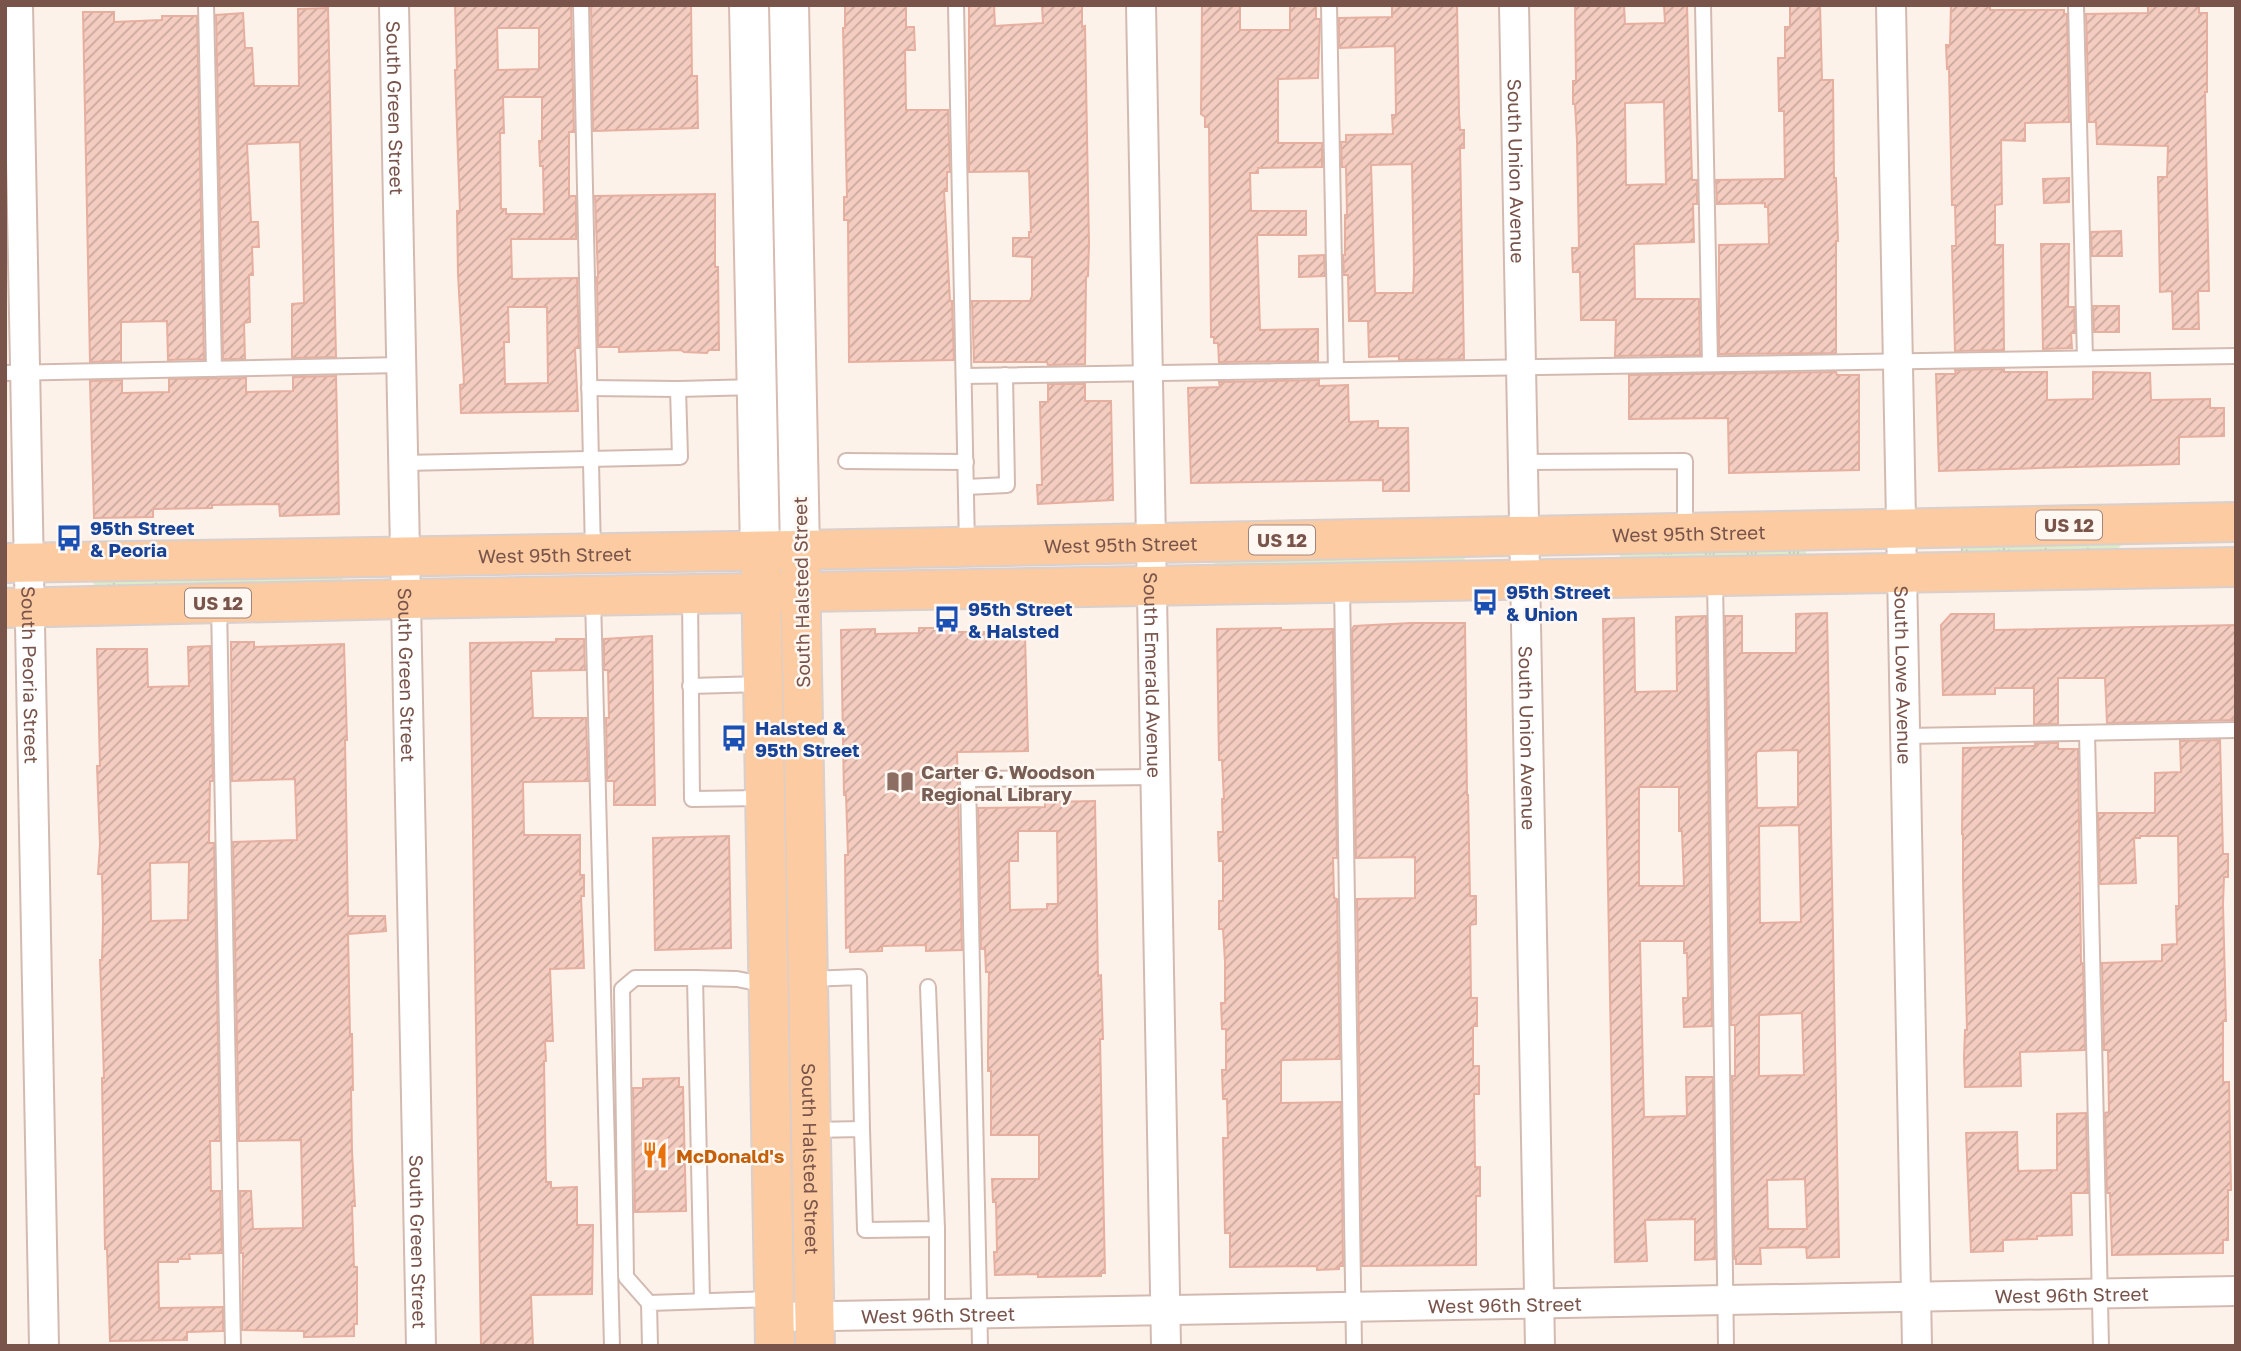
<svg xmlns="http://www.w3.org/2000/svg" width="2241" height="1351" font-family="'Golos Text',sans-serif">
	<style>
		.grass { fill: url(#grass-tufts) }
		.building { fill: url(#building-hatch); stroke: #e7afa0; stroke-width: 2; fill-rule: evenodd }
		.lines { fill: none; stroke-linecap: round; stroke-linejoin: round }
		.lane-casing { stroke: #d3bab1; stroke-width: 18 }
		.street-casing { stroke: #d3bab1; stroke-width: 32 }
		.secondary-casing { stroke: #d8bbb1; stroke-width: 42 }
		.primary-casing { stroke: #d9cfcd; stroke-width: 42 }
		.lane { stroke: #fff; stroke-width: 14 }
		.street { stroke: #fff; stroke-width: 28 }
		.secondary { stroke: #fff; stroke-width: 38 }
		.primary { stroke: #fccba1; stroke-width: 38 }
		.labels { text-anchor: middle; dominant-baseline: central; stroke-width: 5; stroke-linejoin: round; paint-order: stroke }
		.shield { fill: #fff7f1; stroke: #a1857d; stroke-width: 2 }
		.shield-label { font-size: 18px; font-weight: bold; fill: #79544b }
		.street-label { font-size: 19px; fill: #79544b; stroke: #fff7f1 }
		.transit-label { font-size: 19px; font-weight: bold; fill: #164399; stroke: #fff7f1; text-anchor: start }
		.education-label { font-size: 19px; font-weight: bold; fill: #785e54; stroke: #fff7f1; text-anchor: start }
		.food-label { font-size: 19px; font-weight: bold; fill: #c56008; stroke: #fff7f1; text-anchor: start }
	</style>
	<defs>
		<pattern id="grass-tufts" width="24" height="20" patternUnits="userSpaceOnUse" patternTransform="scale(1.75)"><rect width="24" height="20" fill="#dcecc7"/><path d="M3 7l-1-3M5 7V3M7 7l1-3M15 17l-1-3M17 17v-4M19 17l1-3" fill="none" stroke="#c0ccac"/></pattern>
		<pattern id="building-hatch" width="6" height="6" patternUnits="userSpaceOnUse" patternTransform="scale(1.75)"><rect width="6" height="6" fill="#f4ccc0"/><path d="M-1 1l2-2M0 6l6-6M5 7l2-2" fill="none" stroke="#caa89e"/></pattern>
	</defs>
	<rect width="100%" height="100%" fill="#fdf2ea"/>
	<g class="grass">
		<path d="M 2069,542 L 2122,542 L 2122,544 L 2118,549 L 2069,556 L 1961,553 L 1961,548 L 1964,545 L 2065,543 L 2069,546 Z"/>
		<path d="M 1803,548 L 1806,551 L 1806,556 L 1620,559 L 1620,555 L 1624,551 Z"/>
		<path d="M 1465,556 L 1464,564 L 1216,569 L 1214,563 L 1217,558 Z"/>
		<path d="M 343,576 L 342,584 L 95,589 L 93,582 L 96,578 Z"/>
	</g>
	<g class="building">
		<path d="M 455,5 L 571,5 L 574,132 L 569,132 L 569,196 L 576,196 L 576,239 L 511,239 L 512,279 L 577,278 L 579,348 L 575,348 L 578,411 L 461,413 L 460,385 L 464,384 L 458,274 L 457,211 L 460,211 L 455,70 L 457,70 ZM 497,28 L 539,28 L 539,69 L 498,70 ZM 503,97 L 542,97 L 542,141 L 539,141 L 540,166 L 543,166 L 544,214 L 506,214 L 506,209 L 501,209 L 500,133 L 504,133 ZM 508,307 L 547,307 L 548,383 L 505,384 L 504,342 L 509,342 Z"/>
		<path d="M 591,5 L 691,5 L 692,76 L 697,76 L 698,128 L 593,131 Z"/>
		<path d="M 845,5 L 906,5 L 906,27 L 914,27 L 915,50 L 905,50 L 906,110 L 948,110 L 950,172 L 947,172 L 947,191 L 944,191 L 950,301 L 952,301 L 954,360 L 849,362 L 848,220 L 844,220 L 844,197 L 847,197 L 843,28 L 845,28 Z"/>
		<path d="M 969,5 L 994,5 L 995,26 L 1043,23 L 1042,5 L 1082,5 L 1082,27 L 1085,26 L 1089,245 L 1088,276 L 1086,277 L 1085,364 L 1048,365 L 1047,362 L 974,362 L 972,301 L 1030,301 L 1032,296 L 1032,257 L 1013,256 L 1013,238 L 1029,238 L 1029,232 L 1031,232 L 1029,171 L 969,172 Z"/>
		<path d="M 1202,5 L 1240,5 L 1240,30 L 1290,30 L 1290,5 L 1316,5 L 1316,19 L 1320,19 L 1318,78 L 1278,79 L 1278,143 L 1322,143 L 1322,167 L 1258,168 L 1258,173 L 1250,173 L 1251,211 L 1306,211 L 1306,235 L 1257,235 L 1260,330 L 1318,329 L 1318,361 L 1219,362 L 1218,343 L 1214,343 L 1214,337 L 1211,337 L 1209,127 L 1205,127 L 1205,117 L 1201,114 Z"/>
		<path d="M 1392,5 L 1457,5 L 1459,113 L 1460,130 L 1464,130 L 1464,148 L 1460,148 L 1464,359 L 1399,360 L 1399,356 L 1369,357 L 1368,321 L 1349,321 L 1348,275 L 1344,275 L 1343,255 L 1345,255 L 1345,215 L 1347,215 L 1346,167 L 1342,167 L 1341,142 L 1346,142 L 1346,135 L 1393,134 L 1392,115 L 1396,115 L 1395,46 L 1339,48 L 1339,18 L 1392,17 ZM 1412,164 L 1414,273 L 1413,293 L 1375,293 L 1371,165 Z"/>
		<path d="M 1575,5 L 1624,5 L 1625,24 L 1665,23 L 1664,5 L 1687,5 L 1692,180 L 1697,180 L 1697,204 L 1693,204 L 1694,242 L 1634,244 L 1635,299 L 1699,299 L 1700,355 L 1615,356 L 1616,320 L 1581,320 L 1580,272 L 1573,272 L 1572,248 L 1579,248 L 1577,141 L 1575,104 L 1573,104 L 1573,81 L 1576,81 ZM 1664,102 L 1666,184 L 1626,185 L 1625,103 Z"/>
		<path d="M 1790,5 L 1820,5 L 1822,80 L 1833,80 L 1834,178 L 1836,178 L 1838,241 L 1836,241 L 1836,353 L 1719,354 L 1719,245 L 1769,244 L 1768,207 L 1765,207 L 1765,203 L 1717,204 L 1716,180 L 1785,179 L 1784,111 L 1779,111 L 1778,58 L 1785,58 L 1785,27 L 1790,27 Z"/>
		<path d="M 1951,5 L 1990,5 L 1990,10 L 2064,10 L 2064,14 L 2067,14 L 2069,122 L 2025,123 L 2025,141 L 2001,140 L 2002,204 L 1995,205 L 1995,245 L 2003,245 L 2004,350 L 1955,351 L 1952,246 L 1956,246 L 1955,205 L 1952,205 L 1949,69 L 1947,69 L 1946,45 L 1950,45 Z"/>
		<path d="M 2148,5 L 2199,5 L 2199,13 L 2207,13 L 2207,92 L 2205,92 L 2209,291 L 2198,291 L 2199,329 L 2173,329 L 2172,291 L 2160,292 L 2158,177 L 2167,177 L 2168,146 L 2097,144 L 2096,122 L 2089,122 L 2086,14 L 2148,13 Z"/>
		<path d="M 328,8 L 336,357 L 292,358 L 292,304 L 304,303 L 300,142 L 247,144 L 251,222 L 258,222 L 259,247 L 252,247 L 253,275 L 249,275 L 250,322 L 244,323 L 245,359 L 223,359 L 216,15 L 243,13 L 245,48 L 252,48 L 254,86 L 299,86 L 298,9 Z"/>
		<path d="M 83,12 L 114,12 L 114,22 L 162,20 L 162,16 L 197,16 L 204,359 L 168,360 L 167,321 L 121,322 L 121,361 L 90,362 Z"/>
		<path d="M 2069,178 L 2069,202 L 2044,203 L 2043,179 Z"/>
		<path d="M 715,194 L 715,267 L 718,267 L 719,350 L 709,350 L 707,353 L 684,352 L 681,350 L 619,352 L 619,347 L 598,347 L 597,277 L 598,277 L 595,196 Z"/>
		<path d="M 2121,231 L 2122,256 L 2092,256 L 2091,232 Z"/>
		<path d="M 2041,244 L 2069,244 L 2068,307 L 2074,307 L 2075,333 L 2071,333 L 2072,348 L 2043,349 Z"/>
		<path d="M 1324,255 L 1325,276 L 1299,277 L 1299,256 Z"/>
		<path d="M 2093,306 L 2119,306 L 2119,332 L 2094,332 Z"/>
		<path d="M 2004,369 L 2004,372 L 2047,372 L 2047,400 L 2093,399 L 2093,372 L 2150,373 L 2151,400 L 2210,399 L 2210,408 L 2224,408 L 2224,436 L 2179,437 L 2179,464 L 1939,471 L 1936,374 L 1956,374 L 1955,370 Z"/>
		<path d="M 1836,372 L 1837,375 L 1859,375 L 1859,470 L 1729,473 L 1728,418 L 1629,419 L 1629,375 Z"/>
		<path d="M 336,376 L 339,514 L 280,516 L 279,504 L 212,505 L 212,508 L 153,509 L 153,517 L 94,518 L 90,381 L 122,380 L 122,393 L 169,392 L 169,379 L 246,378 L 246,392 L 293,391 L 293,377 Z"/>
		<path d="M 1319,380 L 1319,386 L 1348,385 L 1349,422 L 1378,421 L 1378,428 L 1408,428 L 1409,491 L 1383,491 L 1383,480 L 1191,483 L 1188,388 L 1220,387 L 1219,382 Z"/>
		<path d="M 1048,384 L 1085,384 L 1085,401 L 1111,401 L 1113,500 L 1038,504 L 1037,485 L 1042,485 L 1040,402 L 1048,402 Z"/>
		<path d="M 1827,613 L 1839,1257 L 1807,1258 L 1806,1247 L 1760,1248 L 1761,1264 L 1736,1264 L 1736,1259 L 1734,1259 L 1732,1076 L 1735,1076 L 1735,1025 L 1731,1025 L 1725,616 L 1742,616 L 1742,653 L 1796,653 L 1796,614 ZM 1798,750 L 1798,807 L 1757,808 L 1756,753 L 1758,751 ZM 1799,825 L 1801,922 L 1760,923 L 1759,826 ZM 1802,1013 L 1804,1075 L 1759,1076 L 1759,1015 ZM 1805,1179 L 1807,1229 L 1768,1229 L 1767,1180 Z"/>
		<path d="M 1951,614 L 1994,614 L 1994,630 L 2236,625 L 2236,720 L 2107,723 L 2105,678 L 2058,678 L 2058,724 L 2034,724 L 2034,688 L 1995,688 L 1995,694 L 1943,695 L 1941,625 Z"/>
		<path d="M 1706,616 L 1712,1026 L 1684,1027 L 1683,998 L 1688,998 L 1687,953 L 1684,953 L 1684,941 L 1640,941 L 1644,1117 L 1687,1116 L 1686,1077 L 1713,1077 L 1715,1259 L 1695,1260 L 1695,1219 L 1645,1220 L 1647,1261 L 1615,1262 L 1603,619 L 1634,618 L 1635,692 L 1677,691 L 1676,617 ZM 1639,787 L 1679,787 L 1679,831 L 1682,831 L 1684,886 L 1639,886 Z"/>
		<path d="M 1411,623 L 1465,623 L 1467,795 L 1468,795 L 1470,896 L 1476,896 L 1476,924 L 1470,925 L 1471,998 L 1477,998 L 1477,1026 L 1473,1026 L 1473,1066 L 1479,1066 L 1479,1094 L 1474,1094 L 1475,1167 L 1480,1167 L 1480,1196 L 1476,1196 L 1476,1265 L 1362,1266 L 1357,899 L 1415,898 L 1415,857 L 1356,858 L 1352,629 L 1354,626 Z"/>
		<path d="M 919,628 L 955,628 L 955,632 L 984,632 L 984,634 L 1025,634 L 1028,751 L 957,752 L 962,950 L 926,951 L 926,945 L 882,946 L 882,951 L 850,952 L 850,947 L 846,948 L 845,855 L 848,855 L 846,795 L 844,795 L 841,630 L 875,629 L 875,634 L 919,633 Z"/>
		<path d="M 1281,628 L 1281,630 L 1333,629 L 1337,858 L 1333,858 L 1334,898 L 1337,899 L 1340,1059 L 1282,1060 L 1281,1063 L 1281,1103 L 1341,1102 L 1343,1266 L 1339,1266 L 1339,1269 L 1317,1270 L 1317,1266 L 1230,1267 L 1230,1233 L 1225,1233 L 1223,1138 L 1228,1138 L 1227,1099 L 1223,1099 L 1222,1070 L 1226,1070 L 1226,1029 L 1222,1029 L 1221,1003 L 1225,1003 L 1225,962 L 1223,929 L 1219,929 L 1219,901 L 1223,901 L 1223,861 L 1219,861 L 1218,832 L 1223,832 L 1222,799 L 1224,799 L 1222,760 L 1219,760 L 1217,629 Z"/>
		<path d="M 652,636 L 655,805 L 614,805 L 614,781 L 607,781 L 606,718 L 609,718 L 608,670 L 604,670 L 604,639 Z"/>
		<path d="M 556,639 L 584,639 L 585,670 L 531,671 L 533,718 L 586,718 L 588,781 L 523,782 L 524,835 L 580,835 L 580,875 L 584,875 L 584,896 L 581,896 L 584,968 L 550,969 L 553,1041 L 545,1041 L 546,1061 L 544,1061 L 546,1182 L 551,1182 L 551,1188 L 577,1187 L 577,1225 L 593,1225 L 592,1294 L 531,1295 L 533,1346 L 481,1346 L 470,643 L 556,642 Z"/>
		<path d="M 231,642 L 254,642 L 254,647 L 344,644 L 347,740 L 345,740 L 348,916 L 385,916 L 386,931 L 348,934 L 350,1034 L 352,1034 L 353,1090 L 351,1090 L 352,1151 L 355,1206 L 352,1206 L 354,1267 L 357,1267 L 357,1324 L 354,1324 L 354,1336 L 304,1337 L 304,1331 L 242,1330 L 243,1253 L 241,1253 L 240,1191 L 251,1191 L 253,1229 L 303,1228 L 302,1182 L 301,1140 L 239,1141 L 233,842 L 297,840 L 295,779 L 232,781 Z"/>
		<path d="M 210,646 L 213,781 L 210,781 L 209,843 L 214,843 L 220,1141 L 210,1141 L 211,1191 L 220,1191 L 222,1253 L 189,1254 L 190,1259 L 178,1259 L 178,1262 L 158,1262 L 159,1308 L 223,1307 L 223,1331 L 187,1332 L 187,1340 L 110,1341 L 107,1249 L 105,1249 L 102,1078 L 104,1078 L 100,960 L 102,960 L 103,922 L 102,874 L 98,874 L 100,844 L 97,766 L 100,766 L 97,649 L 147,649 L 148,687 L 189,686 L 188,647 ZM 189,862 L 188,920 L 151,921 L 150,863 Z"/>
		<path d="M 2220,740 L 2223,854 L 2228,854 L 2228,877 L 2224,877 L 2223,904 L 2226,1021 L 2223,1021 L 2223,1082 L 2229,1082 L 2231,1190 L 2228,1190 L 2228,1240 L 2223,1240 L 2223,1253 L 2112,1255 L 2110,1193 L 2107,1193 L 2105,1113 L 2109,1112 L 2108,1050 L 2104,1050 L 2102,963 L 2162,961 L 2162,945 L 2177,944 L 2176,906 L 2179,906 L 2178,836 L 2140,836 L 2140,838 L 2134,838 L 2136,883 L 2100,884 L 2098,813 L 2155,813 L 2155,773 L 2181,772 L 2180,741 Z"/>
		<path d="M 2035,743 L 2058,743 L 2058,749 L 2078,749 L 2081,963 L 2083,963 L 2085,1050 L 2020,1052 L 2021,1086 L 1965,1087 L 1964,1058 L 1965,1030 L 1967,1030 L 1963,878 L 1963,834 L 1962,834 L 1963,748 L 2035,746 Z"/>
		<path d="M 1095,801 L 1098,976 L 1101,975 L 1103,1039 L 1100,1039 L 1105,1273 L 1101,1273 L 1101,1276 L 1038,1277 L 1038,1274 L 995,1275 L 994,1252 L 997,1252 L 996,1202 L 993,1202 L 992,1179 L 1039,1179 L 1039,1135 L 991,1135 L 991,1071 L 988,1071 L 988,1046 L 989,972 L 986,972 L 985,949 L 981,949 L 978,808 L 1045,807 L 1045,802 ZM 1018,831 L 1057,831 L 1058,904 L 1047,904 L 1047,909 L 1010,910 L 1009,861 L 1018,861 Z"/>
		<path d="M 729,836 L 731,948 L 655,950 L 653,838 Z"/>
		<path d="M 679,1078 L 679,1087 L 683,1087 L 686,1211 L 635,1212 L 633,1088 L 643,1088 L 643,1079 Z"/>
		<path d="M 2086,1113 L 2088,1193 L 2071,1193 L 2072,1235 L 2037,1236 L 2037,1239 L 2003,1240 L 2003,1251 L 1971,1252 L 1966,1133 L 2017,1132 L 2018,1171 L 2057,1170 L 2057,1114 Z"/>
	</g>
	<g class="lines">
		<g class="lane-casing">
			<g id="lane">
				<path d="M 206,5 L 214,369"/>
				<path d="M 581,5 L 593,553"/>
				<path d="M 956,5 L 967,546"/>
				<path d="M 1329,5 L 1336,370"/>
				<path d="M 1703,5 L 1710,364"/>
				<path d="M 2076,5 L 2085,358"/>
				<path d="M 5,373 L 402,365"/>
				<path d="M 964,376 L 2236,356"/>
				<path d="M 678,389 L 757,387"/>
				<path d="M 846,461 L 966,462"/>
				<path d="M 1524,462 L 1685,461 L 1685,531"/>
				<path d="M 403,463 L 680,457 L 678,389 L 589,388"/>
				<path d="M 966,487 L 1007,485 L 1005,375"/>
				<path d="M 1715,577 L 1726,1346"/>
				<path d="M 1342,585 L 1354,1346"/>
				<path d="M 690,596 L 692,799 L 762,798"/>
				<path d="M 593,598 L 612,1346"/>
				<path d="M 219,605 L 233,1346"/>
				<path d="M 690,686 L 762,684"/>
				<path d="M 2087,733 L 2101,1346"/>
				<path d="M 1907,736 L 2236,730"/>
				<path d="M 810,979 L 859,977 L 862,1129"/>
				<path d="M 812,1130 L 862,1129 L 865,1230 L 937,1229 L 928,987"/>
				<path d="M 937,1229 L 937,1313"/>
				<path d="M 702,1301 L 695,978 L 737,979 L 767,985"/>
				<path d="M 649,1303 L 626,1277 L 622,989 L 635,978 L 695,978"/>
				<path d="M 650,1346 L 649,1303 L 772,1299"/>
				<path d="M 980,1346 L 968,779 L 1155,777"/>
			</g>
		</g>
		<g class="street-casing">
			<g id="street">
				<path id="s1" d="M 18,5 L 44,1346"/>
				<path id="s2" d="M 394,5 L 421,1346"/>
				<path id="s3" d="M 1141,5 L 1166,1346"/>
				<path id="s4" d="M 1514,5 L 1540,1346"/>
				<path id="s5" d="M 1891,5 L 1917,1346"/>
				<path id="s6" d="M 775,1317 L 2236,1291"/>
			</g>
		</g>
		<g class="secondary-casing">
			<g id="secondary">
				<path d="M 749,5 L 760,551"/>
				<path d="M 789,5 L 800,550"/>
			</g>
		</g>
		<g class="primary-casing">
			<g id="primary">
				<path id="s7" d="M 5,563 L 800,550 L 2236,522"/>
				<path id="s8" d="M 800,567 L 815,1346"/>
				<path d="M 761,570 L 775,1346"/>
				<path d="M 5,608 L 406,599 L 2236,567"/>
			</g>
		</g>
		<use href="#lane" class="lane"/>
		<use href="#street" class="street"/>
		<use href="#secondary" class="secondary"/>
		<use href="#primary" class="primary"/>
	</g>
	<defs>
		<g id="bus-bare" transform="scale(2.1)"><path d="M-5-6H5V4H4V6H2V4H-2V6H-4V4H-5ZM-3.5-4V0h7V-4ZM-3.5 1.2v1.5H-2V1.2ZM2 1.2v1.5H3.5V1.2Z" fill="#1a4fb4" stroke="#fff7f1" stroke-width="2.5" paint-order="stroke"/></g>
		<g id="library-bare" transform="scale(2.1)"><path d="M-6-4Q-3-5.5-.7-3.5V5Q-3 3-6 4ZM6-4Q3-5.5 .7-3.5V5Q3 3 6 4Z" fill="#8d6e63" stroke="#fff7f1" stroke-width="2.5" paint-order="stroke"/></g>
		<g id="restaurant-bare" transform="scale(2.1)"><path d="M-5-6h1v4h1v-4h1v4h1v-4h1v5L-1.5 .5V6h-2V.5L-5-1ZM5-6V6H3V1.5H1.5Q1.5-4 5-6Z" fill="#e8710a" stroke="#fff7f1" stroke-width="2.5" paint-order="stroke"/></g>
	</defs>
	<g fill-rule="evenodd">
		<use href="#bus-bare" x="69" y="538"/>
		<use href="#bus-bare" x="1485" y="602"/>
		<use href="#bus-bare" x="947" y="619"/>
		<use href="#bus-bare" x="734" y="738"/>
		<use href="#library-bare" x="900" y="782"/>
		<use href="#restaurant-bare" x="655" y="1155"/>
	</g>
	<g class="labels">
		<g class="shield">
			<rect x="2036" y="510.5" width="66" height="29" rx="5"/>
			<rect x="1249" y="525.5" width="66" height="29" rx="5"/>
			<rect x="185" y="588.5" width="66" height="29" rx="5"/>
		</g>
		<g class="shield-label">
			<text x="2069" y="525">US 12</text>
			<text x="1282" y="540">US 12</text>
			<text x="218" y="603">US 12</text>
		</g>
		<g class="street-label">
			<text stroke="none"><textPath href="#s2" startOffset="103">South Green Street</textPath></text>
			<text stroke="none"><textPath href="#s4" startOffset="166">South Union Avenue</textPath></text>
			<text stroke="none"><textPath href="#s7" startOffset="1684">West 95th Street</textPath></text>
			<text stroke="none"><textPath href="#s7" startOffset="1116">West 95th Street</textPath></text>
			<text stroke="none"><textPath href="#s7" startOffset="550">West 95th Street</textPath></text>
			<text transform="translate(801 592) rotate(-91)">South Halsted Street</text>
			<text stroke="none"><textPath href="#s2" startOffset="670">South Green Street</textPath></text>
			<text stroke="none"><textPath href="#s3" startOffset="670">South Emerald Avenue</textPath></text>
			<text stroke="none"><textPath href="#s5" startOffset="670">South Lowe Avenue</textPath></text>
			<text stroke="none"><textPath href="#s1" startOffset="670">South Peoria Street</textPath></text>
			<text stroke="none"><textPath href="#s4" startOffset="733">South Union Avenue</textPath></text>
			<text stroke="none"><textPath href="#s8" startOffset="592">South Halsted Street</textPath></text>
			<text stroke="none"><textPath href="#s2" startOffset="1237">South Green Street</textPath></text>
			<text stroke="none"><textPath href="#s6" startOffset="1297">West 96th Street</textPath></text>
			<text stroke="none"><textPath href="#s6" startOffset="730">West 96th Street</textPath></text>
			<text stroke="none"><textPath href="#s6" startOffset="163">West 96th Street</textPath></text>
		</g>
		<g class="transit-label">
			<text x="90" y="527">95th Street<tspan x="90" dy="22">&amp; Peoria</tspan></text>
			<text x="1506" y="591">95th Street<tspan x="1506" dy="22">&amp; Union</tspan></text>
			<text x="968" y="608">95th Street<tspan x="968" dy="22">&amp; Halsted</tspan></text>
			<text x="755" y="727">Halsted &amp;<tspan x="755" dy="22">95th Street</tspan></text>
		</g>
		<g class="education-label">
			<text x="921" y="771">Carter G. Woodson<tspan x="921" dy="22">Regional Library</tspan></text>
		</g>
		<g class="food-label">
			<text x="676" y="1155">McDonald's</text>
		</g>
	</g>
	<rect width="2241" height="1351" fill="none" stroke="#79544b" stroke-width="14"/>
</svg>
